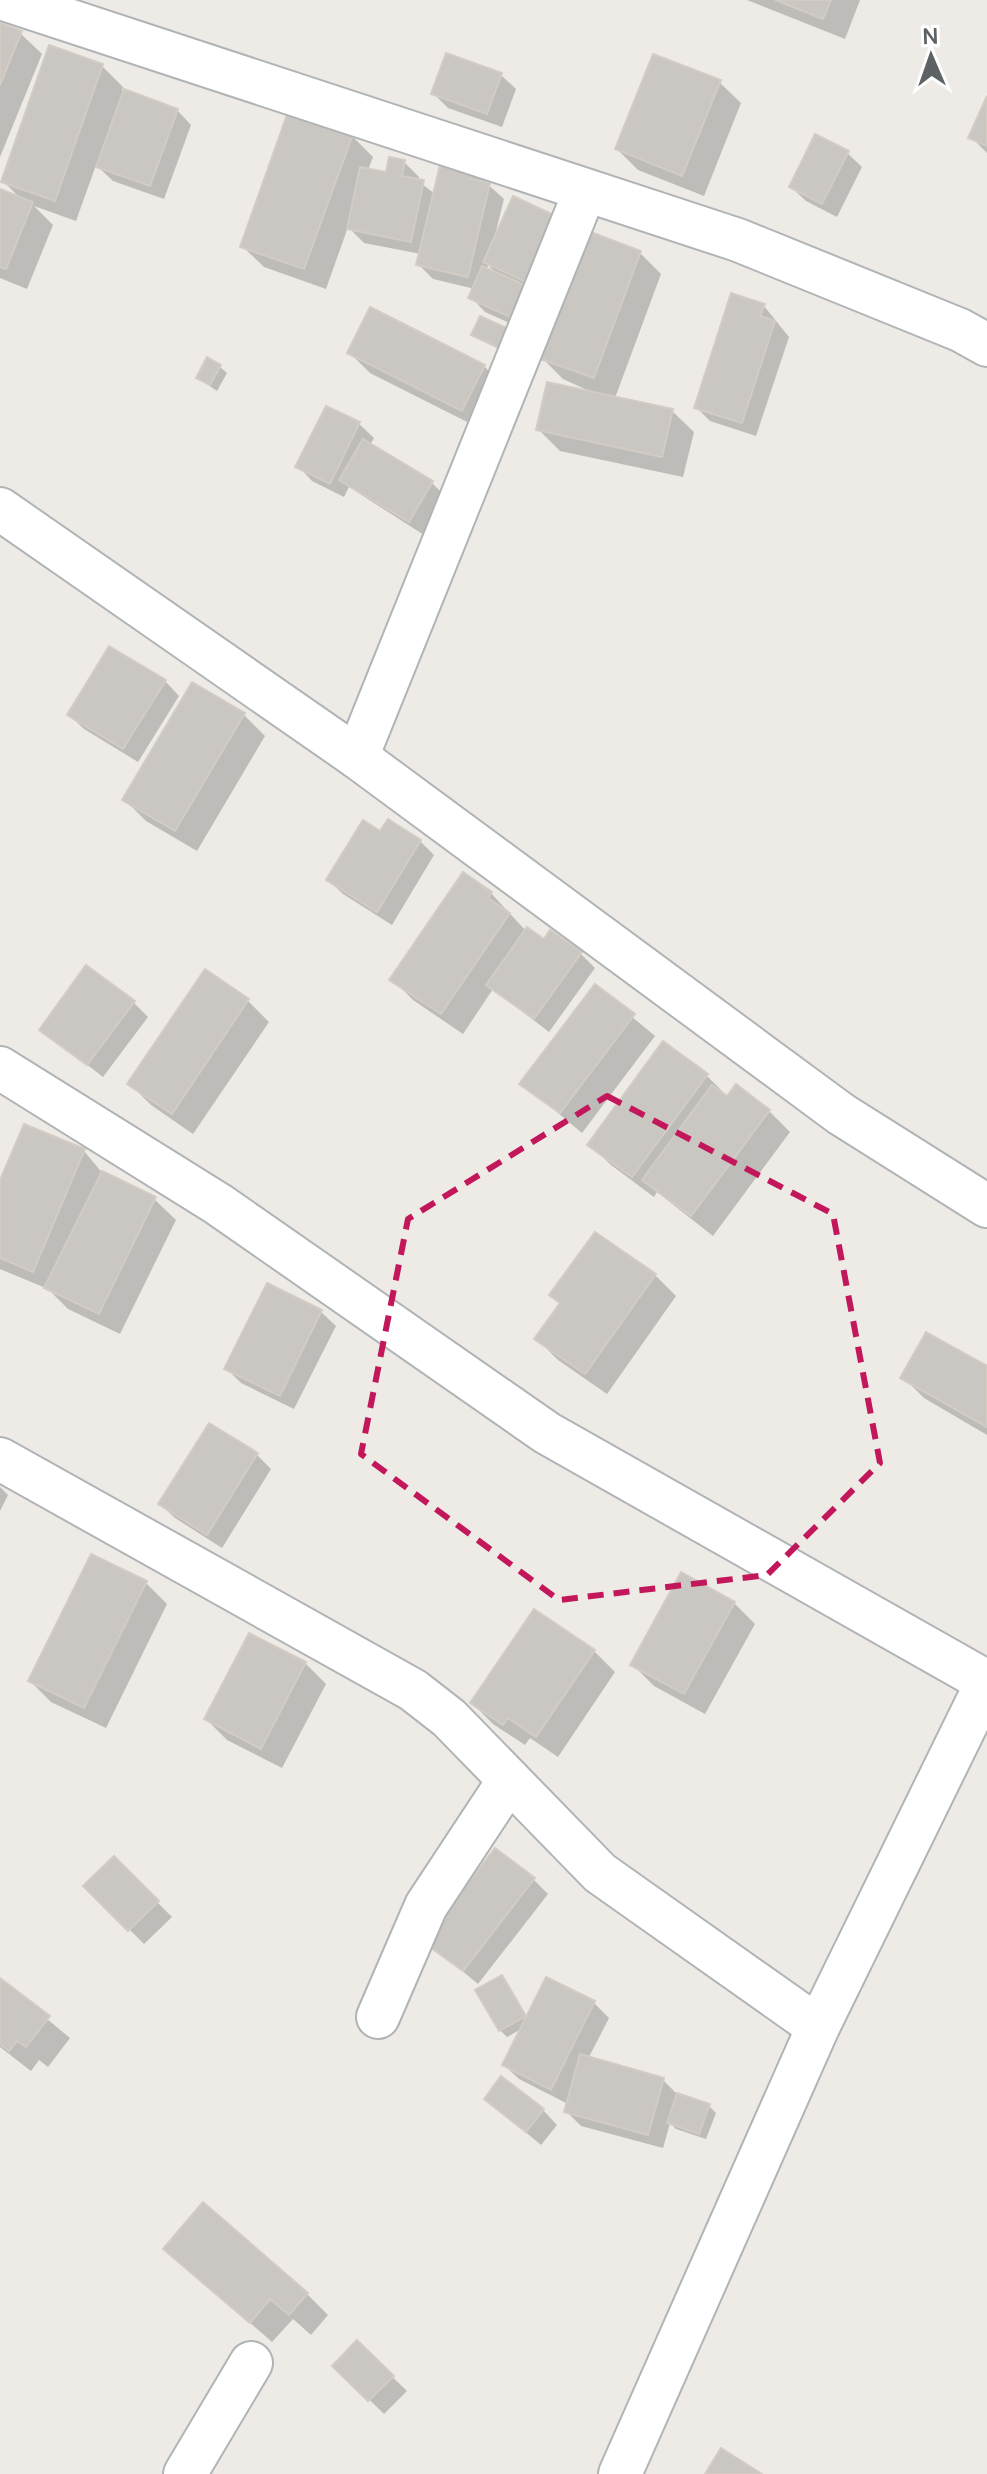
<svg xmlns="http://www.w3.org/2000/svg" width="987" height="2474" font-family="Manrope,sans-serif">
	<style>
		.shadow { fill: #0003; fill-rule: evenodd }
		.building { fill: #cac6c2; stroke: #d2ccc5; stroke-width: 2 }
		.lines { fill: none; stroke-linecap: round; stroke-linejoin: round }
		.minor-casing { stroke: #b1b4b6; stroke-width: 46 }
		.minor { stroke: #fff; stroke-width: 42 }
		.marked { fill: none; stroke: #c2185b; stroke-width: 6; stroke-dasharray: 16 10; stroke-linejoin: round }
	</style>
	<rect width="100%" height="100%" fill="#eeebe6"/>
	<g class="shadow">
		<path d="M 747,0 L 860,0 L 845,39 Z"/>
		<path d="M 0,25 L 20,33 L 42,54 L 0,157 Z"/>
		<path d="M 102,66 L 123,87 L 122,90 L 177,110 L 191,125 L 164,199 L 113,181 L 96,165 L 76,221 L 34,206 L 53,225 L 27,289 L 0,278 L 0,191 L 21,199 L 3,181 Z"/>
		<path d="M 501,75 L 516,89 L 502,127 L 448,108 L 434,94 Z"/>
		<path d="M 719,82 L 741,103 L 704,196 L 638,170 L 617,149 Z"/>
		<path d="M 987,101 L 987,153 L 971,137 Z"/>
		<path d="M 352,136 L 373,157 L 368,170 L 387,174 L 404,162 L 419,177 L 418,181 L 435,194 L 473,171 L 504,199 L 495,235 L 571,233 L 536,335 L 485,312 L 471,297 L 475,289 L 433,279 L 418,264 L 421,254 L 364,243 L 348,227 L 326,289 L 264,267 L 242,246 ZM 488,265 L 497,274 L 487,270 Z"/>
		<path d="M 847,153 L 862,167 L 837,217 L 806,201 L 791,187 Z"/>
		<path d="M 640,253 L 661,274 L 615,398 L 672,411 L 694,432 L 683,477 L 560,451 L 538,429 L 598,395 L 563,379 L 542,358 Z"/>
		<path d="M 764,306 L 789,337 L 756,436 L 710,421 L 696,407 Z"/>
		<path d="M 473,334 L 526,343 L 519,359 Z"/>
		<path d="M 349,352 L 484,366 L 505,388 L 483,430 L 370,373 Z"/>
		<path d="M 220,367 L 227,373 L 217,391 L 198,378 Z"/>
		<path d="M 327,408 L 359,424 L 374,438 L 370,445 L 432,483 L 446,497 L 424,535 L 349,487 L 344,497 L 312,481 L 298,466 Z"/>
		<path d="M 165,681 L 179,696 L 138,762 L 84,729 L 69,715 Z"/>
		<path d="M 193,685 L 244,715 L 265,736 L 197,851 L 146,821 L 125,800 Z"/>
		<path d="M 381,834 L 420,841 L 434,855 L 392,925 L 343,894 L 328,880 Z"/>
		<path d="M 491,893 L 526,931 L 581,954 L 595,968 L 549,1032 L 493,989 L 463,1034 L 413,1000 L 392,979 Z"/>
		<path d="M 206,972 L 248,1001 L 269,1022 L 193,1134 L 151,1105 L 130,1084 Z"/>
		<path d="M 596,987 L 655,1036 L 582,1133 L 522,1083 Z"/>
		<path d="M 133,1002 L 148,1017 L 103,1077 L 41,1029 Z"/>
		<path d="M 706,1075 L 728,1097 L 769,1111 L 790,1132 L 713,1236 L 657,1192 L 654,1197 L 611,1165 L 589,1144 Z"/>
		<path d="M 84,1151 L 104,1175 L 154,1199 L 176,1220 L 120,1334 L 68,1309 L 48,1289 L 0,1269 L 0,1185 Z"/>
		<path d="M 655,1275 L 676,1296 L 607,1394 L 558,1360 L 537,1339 L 561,1304 L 552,1295 Z"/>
		<path d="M 321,1312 L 336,1326 L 294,1409 L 241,1383 L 226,1368 Z"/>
		<path d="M 987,1369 L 987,1435 L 924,1398 L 903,1377 Z"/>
		<path d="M 257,1455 L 271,1469 L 222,1548 L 175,1518 L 160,1504 Z"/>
		<path d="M 0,1487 L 8,1495 L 0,1511 Z"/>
		<path d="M 146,1583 L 167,1604 L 106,1728 L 51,1702 L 30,1681 Z"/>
		<path d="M 734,1603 L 755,1624 L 705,1714 L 654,1686 L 633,1665 Z"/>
		<path d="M 594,1651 L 615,1672 L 558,1757 L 530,1738 L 525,1745 L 493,1724 L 472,1703 Z"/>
		<path d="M 305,1663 L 326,1684 L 282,1768 L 227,1740 L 206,1719 Z"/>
		<path d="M 114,1859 L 172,1917 L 144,1944 L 86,1886 Z"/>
		<path d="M 534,1880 L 548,1894 L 478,1984 L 426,1941 Z"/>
		<path d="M 502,1977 L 528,2018 L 547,1980 L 594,2003 L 609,2018 L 588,2059 L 663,2080 L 677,2094 L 709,2106 L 716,2113 L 706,2139 L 676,2129 L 670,2123 L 663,2148 L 581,2126 L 566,2111 L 568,2104 L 519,2079 L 504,2065 L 523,2028 L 507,2037 L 500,2030 Z"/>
		<path d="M 0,1980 L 70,2038 L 48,2067 L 39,2060 L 31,2071 L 0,2047 Z"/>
		<path d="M 486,2099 L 543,2110 L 557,2125 L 541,2145 Z"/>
		<path d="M 166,2249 L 307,2294 L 328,2315 L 311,2335 L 293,2319 L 272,2342 Z"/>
		<path d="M 357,2343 L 407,2391 L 384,2414 L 335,2366 Z"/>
	</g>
	<g class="building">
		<path d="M 775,0 L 831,0 L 823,19 Z"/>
		<path d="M 0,23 L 22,31 L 0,85 Z"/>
		<path d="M 49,45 L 103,64 L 55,201 L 1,182 Z"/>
		<path d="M 446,53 L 502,73 L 487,114 L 431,94 Z"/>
		<path d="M 653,54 L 721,80 L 682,176 L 615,149 Z"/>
		<path d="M 124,89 L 178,109 L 150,186 L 96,167 Z"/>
		<path d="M 987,96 L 987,146 L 968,138 Z"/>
		<path d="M 288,112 L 353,134 L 304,269 L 240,247 Z"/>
		<path d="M 815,134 L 849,151 L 822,204 L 789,187 Z"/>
		<path d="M 389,157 L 405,160 L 402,176 L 424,180 L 411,242 L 347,229 L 360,167 L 386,172 Z"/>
		<path d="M 441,161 L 474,169 L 471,179 L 490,183 L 468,277 L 416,265 Z"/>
		<path d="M 0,189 L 33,202 L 6,269 L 0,267 Z"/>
		<path d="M 513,196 L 558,217 L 528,283 L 483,262 Z"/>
		<path d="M 588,231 L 641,251 L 594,378 L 540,359 Z"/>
		<path d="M 482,266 L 536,290 L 521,322 L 468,298 Z"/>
		<path d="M 731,293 L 765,304 L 760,316 L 775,321 L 742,423 L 694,408 Z"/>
		<path d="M 370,307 L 485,365 L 462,411 L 347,353 Z"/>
		<path d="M 480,316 L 520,334 L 512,354 L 471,335 Z"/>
		<path d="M 207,357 L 221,365 L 210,385 L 196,378 Z"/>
		<path d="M 547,382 L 673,409 L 662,457 L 536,430 Z"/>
		<path d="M 326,406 L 360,422 L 330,484 L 295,467 Z"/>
		<path d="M 363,439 L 433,481 L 409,522 L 339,480 Z"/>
		<path d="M 109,646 L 166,680 L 123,749 L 67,715 Z"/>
		<path d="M 192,682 L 245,713 L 175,831 L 122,800 Z"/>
		<path d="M 388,819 L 421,840 L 377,912 L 326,880 L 363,820 L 380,831 Z"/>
		<path d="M 463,872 L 492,892 L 488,898 L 510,913 L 441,1014 L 389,980 Z"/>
		<path d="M 527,927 L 544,939 L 550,930 L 582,952 L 534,1019 L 486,985 Z"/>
		<path d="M 86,965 L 135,1001 L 87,1065 L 39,1030 Z"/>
		<path d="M 205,969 L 249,999 L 172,1114 L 127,1084 Z"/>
		<path d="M 595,984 L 635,1014 L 560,1113 L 519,1084 Z"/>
		<path d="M 663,1041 L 708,1074 L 632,1177 L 587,1145 Z"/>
		<path d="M 736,1084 L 770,1110 L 691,1216 L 642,1180 L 712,1085 L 727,1096 Z"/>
		<path d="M 24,1124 L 85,1149 L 33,1272 L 0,1258 L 0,1180 Z"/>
		<path d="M 102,1171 L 156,1197 L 99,1314 L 44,1288 Z"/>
		<path d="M 595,1232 L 656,1274 L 585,1374 L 534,1339 L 560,1303 L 549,1295 Z"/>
		<path d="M 267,1283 L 322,1310 L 280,1396 L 224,1369 Z"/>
		<path d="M 926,1332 L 987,1366 L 987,1427 L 900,1378 Z"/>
		<path d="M 209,1423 L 258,1453 L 207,1535 L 158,1504 Z"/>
		<path d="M 91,1554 L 147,1581 L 84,1708 L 28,1681 Z"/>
		<path d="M 681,1572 L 735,1602 L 684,1694 L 630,1665 Z"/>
		<path d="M 534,1609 L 595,1650 L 536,1737 L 508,1718 L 503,1725 L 470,1703 Z"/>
		<path d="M 249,1633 L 306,1662 L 261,1749 L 204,1719 Z"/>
		<path d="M 495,1848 L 535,1878 L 463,1971 L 423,1942 Z"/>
		<path d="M 114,1856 L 159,1901 L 128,1931 L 83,1886 Z"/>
		<path d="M 502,1975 L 526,2016 L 499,2031 L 475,1990 Z"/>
		<path d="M 546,1977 L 595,2001 L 551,2090 L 502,2065 Z"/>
		<path d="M 0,1978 L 50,2016 L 26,2047 L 17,2041 L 9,2051 L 0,2044 Z"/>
		<path d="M 580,2054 L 664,2078 L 648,2135 L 564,2112 Z"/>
		<path d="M 501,2076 L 544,2109 L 526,2132 L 484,2099 Z"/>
		<path d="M 677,2093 L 710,2104 L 699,2134 L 667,2123 Z"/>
		<path d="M 203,2202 L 308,2293 L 289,2315 L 270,2299 L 250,2323 L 163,2249 Z"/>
		<path d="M 357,2340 L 394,2376 L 368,2401 L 332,2366 Z"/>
		<path d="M 721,2448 L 762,2474 L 705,2474 Z"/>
	</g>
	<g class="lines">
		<g class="minor-casing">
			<g id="minor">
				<path d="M 7,0 L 738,240 L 960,330 L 987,345"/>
				<path d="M 0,509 L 357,757 L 841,1114 L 987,1206"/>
				<path d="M 357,757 L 585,191"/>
				<path d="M 0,1068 L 218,1204 L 547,1433 L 987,1682"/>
				<path d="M 0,1459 L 413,1690 L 449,1718 L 600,1873 L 818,2027"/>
				<path d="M 378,2017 L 426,1906 L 509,1780"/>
				<path d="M 185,2474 L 251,2363"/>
				<path d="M 620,2474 L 818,2027 L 987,1682"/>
			</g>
		</g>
		<use href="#minor" class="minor"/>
	</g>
	<path class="marked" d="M 607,1096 L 833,1214 L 880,1463 L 767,1575 L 559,1600 L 361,1454 L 408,1219 Z"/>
	<g transform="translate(931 56) rotate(358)" stroke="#ffffff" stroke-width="6" paint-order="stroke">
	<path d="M0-6L14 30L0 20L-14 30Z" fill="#5d6264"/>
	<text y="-12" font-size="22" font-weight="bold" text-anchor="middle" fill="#5d6264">N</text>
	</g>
</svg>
